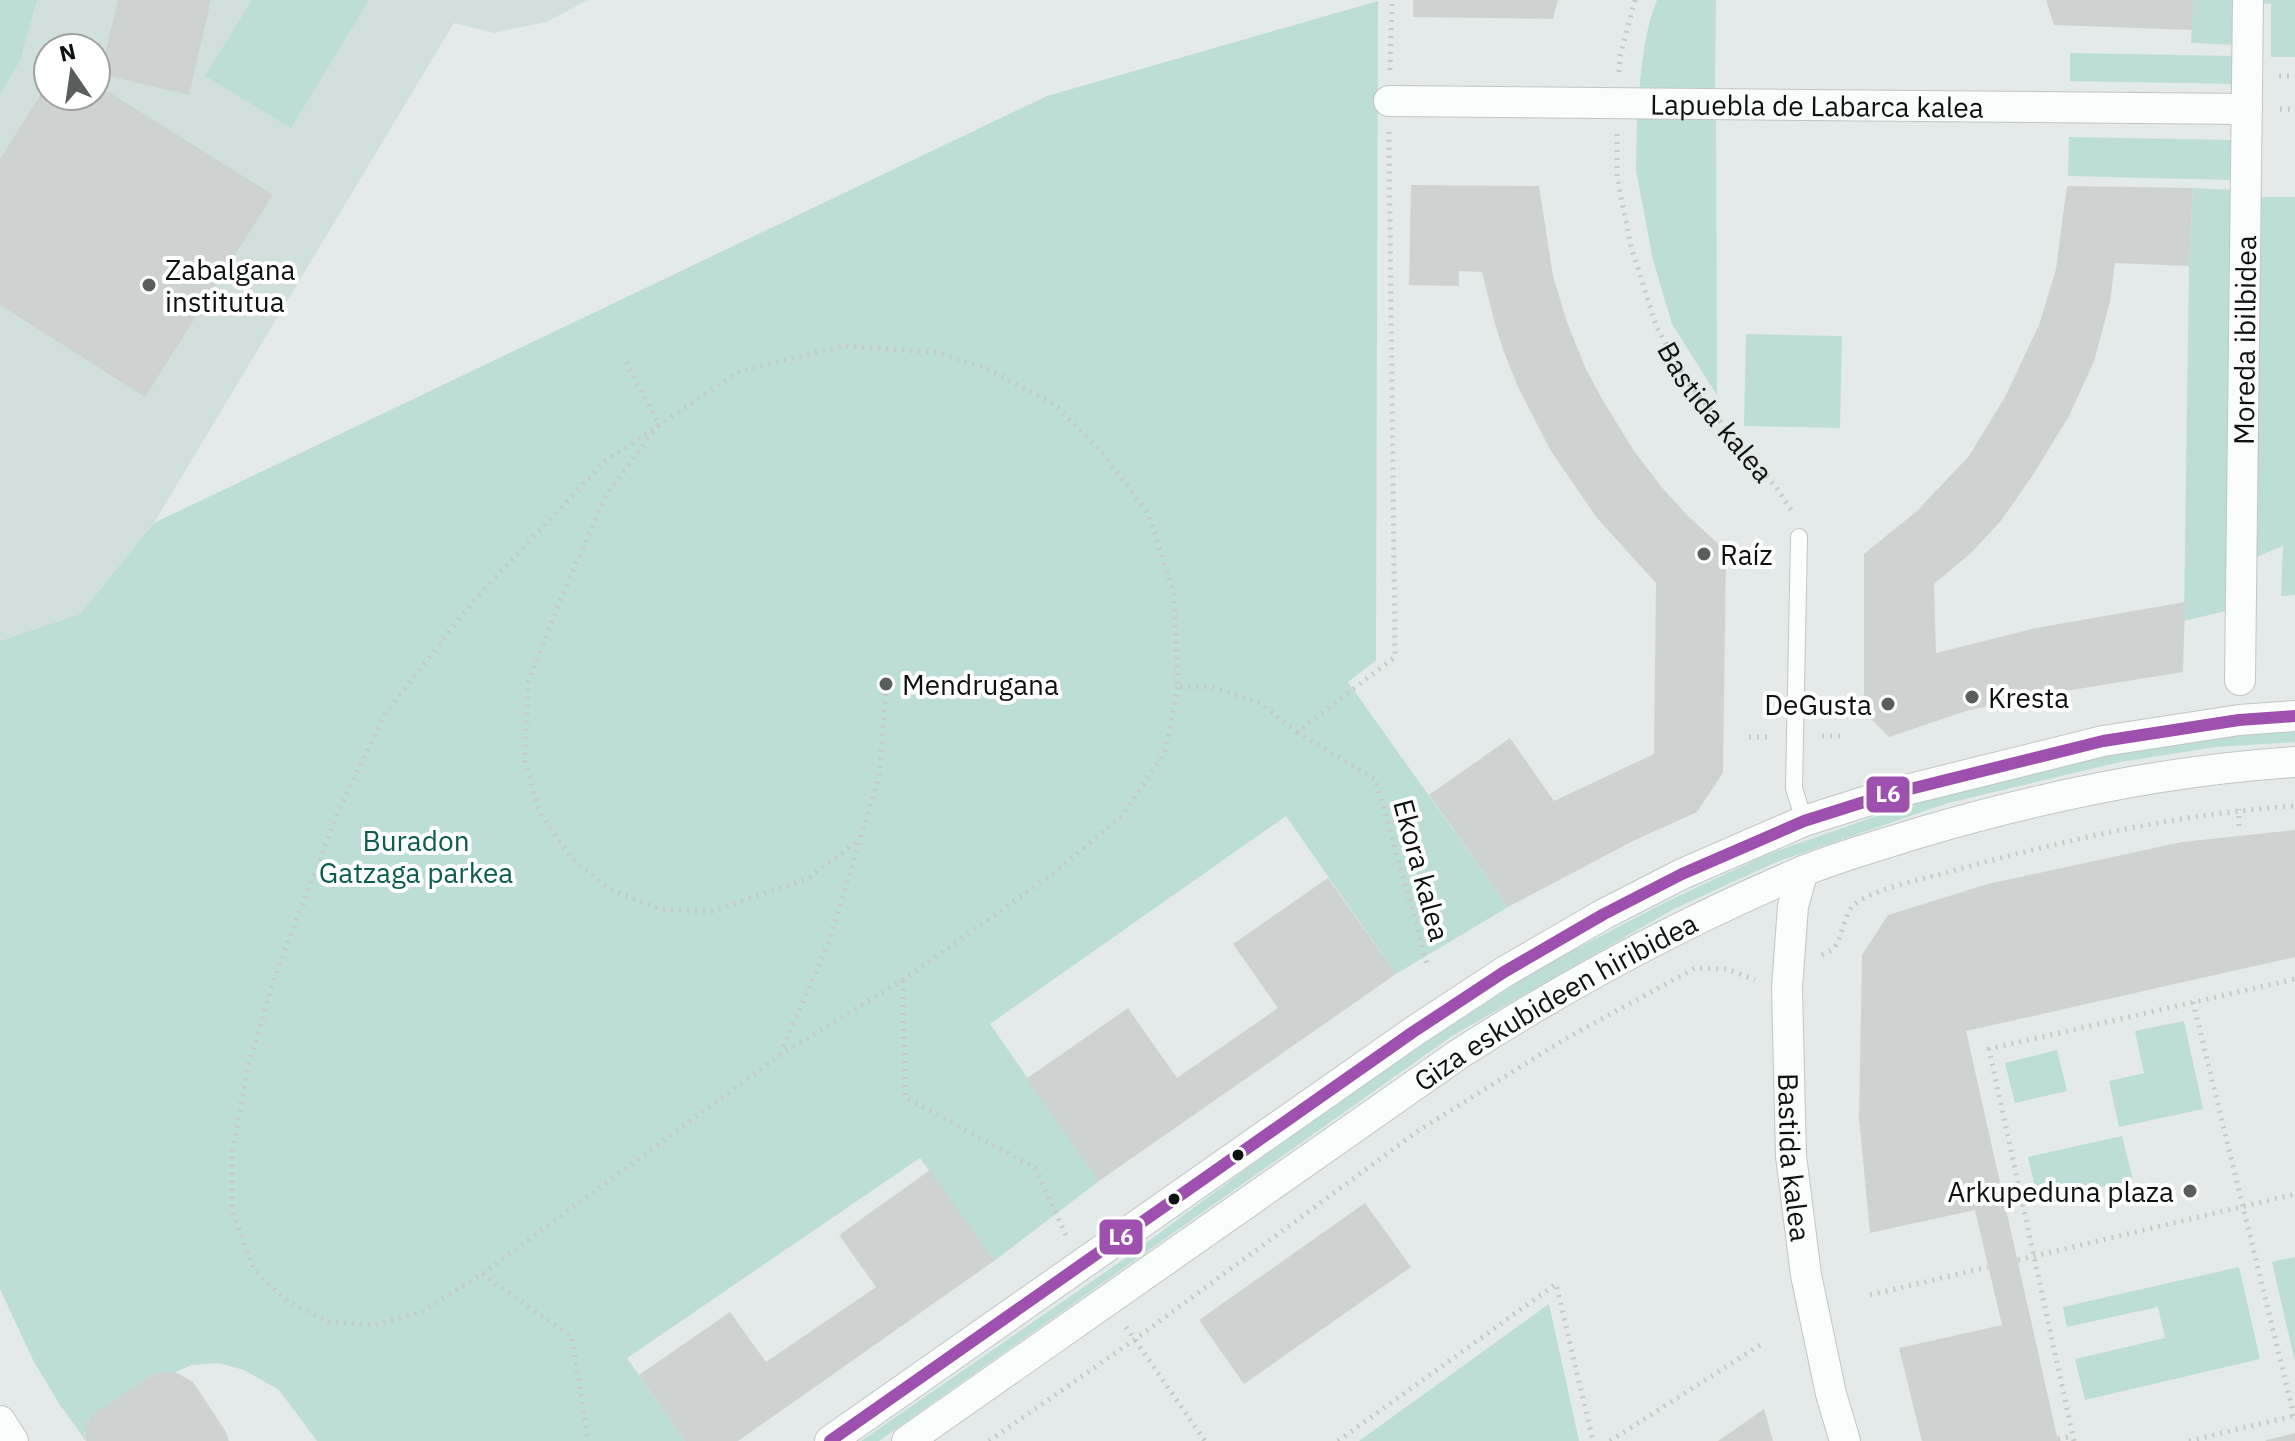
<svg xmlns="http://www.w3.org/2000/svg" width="2295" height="1441" font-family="'IBM Plex Sans',sans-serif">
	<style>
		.built { fill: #d2e0dd; fill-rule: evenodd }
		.green { fill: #bcded6 }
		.building { fill: #ced3d2 }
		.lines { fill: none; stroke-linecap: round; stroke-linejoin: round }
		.lane-casing { stroke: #c1c6c5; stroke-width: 18 }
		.street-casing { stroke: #c1c6c5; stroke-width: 32 }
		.path { stroke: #c6c9c8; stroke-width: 5; stroke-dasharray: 2 6; stroke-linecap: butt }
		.lane { stroke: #fbfcfc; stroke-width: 16 }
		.street { stroke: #fbfcfc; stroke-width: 30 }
		.bus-1-casing { stroke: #fff; stroke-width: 18 }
		.bus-1 { stroke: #9e50ae; stroke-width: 12 }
		.poi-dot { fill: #595e5d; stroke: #fff; stroke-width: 3 }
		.bus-dot { fill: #0e1211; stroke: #fff; stroke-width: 3 }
		.labels { text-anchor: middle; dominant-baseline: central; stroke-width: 8; stroke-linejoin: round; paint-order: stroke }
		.street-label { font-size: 28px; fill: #0e1211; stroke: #fff }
		.poi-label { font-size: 28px; fill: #0e1211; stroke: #fff; text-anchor: start }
		.park-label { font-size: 28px; fill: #0b5d4f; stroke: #fff }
		.line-badge { stroke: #fff; stroke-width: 3 }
		.badge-label { font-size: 22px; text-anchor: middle; font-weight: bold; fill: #fff }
	</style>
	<rect width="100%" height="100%" fill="#e4eae9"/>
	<path class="built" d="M 37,0 L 588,0 L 546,22 L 494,33 L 454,23 L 154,523 L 80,614 L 0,641 L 0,95 L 20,61 ZM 48,48 L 96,48 L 96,96 L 48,96 Z"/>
	<g class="green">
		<path d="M 0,0 L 37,0 L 20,61 L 0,95 Z"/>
		<path d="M 252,0 L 369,0 L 291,128 L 205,76 Z"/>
		<path d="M 1657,0 L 1716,0 L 1715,92 L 1639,94 C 1642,62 1645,29 1657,0 Z"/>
		<path d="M 2193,0 L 2238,0 L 2237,45 L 2191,43 Z"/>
		<path d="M 2259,0 L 2295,0 L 2295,57 L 2271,57 L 2271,4 L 2259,3 Z"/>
		<path d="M 1378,1 L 1376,660 L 1348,682 L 1508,907 L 1396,974 L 1286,816 L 990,1024 L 1099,1181 L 994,1261 L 920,1158 L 627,1358 L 685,1441 L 317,1441 L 279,1390 L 244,1370 L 219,1363 L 192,1365 L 175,1372 L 153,1374 L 88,1420 L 84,1433 L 86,1441 L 60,1405 L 33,1360 L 0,1289 L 0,641 L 80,614 L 154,523 L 1047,96 Z"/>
		<path d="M 2070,53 L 2236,56 L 2236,84 L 2070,81 Z"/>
		<path d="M 1637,116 L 1716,119 L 1717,395 L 1672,324 L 1653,260 L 1636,170 Z"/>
		<path d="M 2069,137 L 2233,140 L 2232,180 L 2068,176 Z"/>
		<path d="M 2193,188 L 2235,190 L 2226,611 L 2184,621 L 2189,266 Z"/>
		<path d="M 2259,197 L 2295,197 L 2295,595 L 2281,596 L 2283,546 L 2254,558 Z"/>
		<path d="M 1746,334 L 1842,336 L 1840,428 L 1744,426 Z"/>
		<path d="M 2295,727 L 2295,742 L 2216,747 L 2120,762 L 1948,803 L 1774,863 L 1672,910 L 1452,1036 L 879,1441 L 861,1441 L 1127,1257 L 1356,1088 L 1543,966 L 1670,900 L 1768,854 L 1943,793 L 2118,752 Z"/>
		<path d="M 2184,1021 L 2203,1109 L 2119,1127 L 2109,1081 L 2144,1073 L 2135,1031 Z"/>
		<path d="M 2057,1050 L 2067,1091 L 2015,1103 L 2005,1063 Z"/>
		<path d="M 2122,1136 L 2133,1180 L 2038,1201 L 2028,1157 Z"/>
		<path d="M 2295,1257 L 2295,1362 L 2272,1262 Z"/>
		<path d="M 2239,1267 L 2260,1359 L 2085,1400 L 2075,1359 L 2165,1338 L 2158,1307 L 2067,1327 L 2063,1307 Z"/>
		<path d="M 1549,1304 L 1579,1441 L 1359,1441 Z"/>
	</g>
	<g class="building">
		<path d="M 118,0 L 211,0 L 189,95 L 100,74 Z"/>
		<path d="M 1413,0 L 1558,0 L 1553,19 L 1413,17 Z"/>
		<path d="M 2046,0 L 2193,0 L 2192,30 L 2054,25 Z"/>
		<path d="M 48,83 L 48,96 L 96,96 L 96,84 L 273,195 L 145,397 L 0,305 L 0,159 Z"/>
		<path d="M 1411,185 L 1539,186 L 1553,276 L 1567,322 L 1585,367 L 1602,399 L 1634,451 L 1664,490 L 1688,516 L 1726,551 L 1723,773 L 1697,812 L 1635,840 L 1508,907 L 1429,795 L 1510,738 L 1554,801 L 1654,754 L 1656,583 L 1597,518 L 1551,451 L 1518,387 L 1504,352 L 1495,324 L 1482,272 L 1459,271 L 1459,286 L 1409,285 Z"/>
		<path d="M 2067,186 L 2193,188 L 2189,266 L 2115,263 L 2110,302 L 2094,361 L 2069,416 L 2033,475 L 2000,522 L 1971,553 L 1934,584 L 1936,653 L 2036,628 L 2185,602 L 2183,672 L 2053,693 L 1969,710 L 1889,737 L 1864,712 L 1864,554 L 1917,511 L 1969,456 L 2005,397 L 2039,325 L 2056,269 Z"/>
		<path d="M 2295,830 L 2295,957 L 1966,1031 L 2058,1441 L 1922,1441 L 1899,1348 L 2002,1325 L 1975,1210 L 1870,1233 L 1859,1118 L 1862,955 L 1888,915 L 1988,884 L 2182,842 Z"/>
		<path d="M 1328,878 L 1396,974 L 1099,1181 L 1026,1079 L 1128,1008 L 1177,1078 L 1278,1008 L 1233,944 Z"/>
		<path d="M 930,1170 L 994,1261 L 738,1441 L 685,1441 L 639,1375 L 730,1312 L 766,1362 L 876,1287 L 839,1235 Z"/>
		<path d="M 1365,1203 L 1411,1267 L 1244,1384 L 1199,1320 Z"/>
		<path d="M 167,1372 L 175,1372 L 193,1382 L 226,1432 L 229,1441 L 86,1441 L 84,1426 L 93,1415 L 153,1374 Z"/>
		<path d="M 1764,1409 L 1773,1441 L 1718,1441 Z"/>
		<path d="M 2295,1433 L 2295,1441 L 2266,1441 L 2266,1440 Z"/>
	</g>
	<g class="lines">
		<g class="lane-casing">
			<path id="lane" d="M 1799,537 L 1794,788 L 1804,821"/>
		</g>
		<g class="street-casing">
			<g id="street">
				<path id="s2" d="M 1389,101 L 2247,109"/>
				<path id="s3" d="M 2240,680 L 2248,0"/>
				<path id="s4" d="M 1803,871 L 1793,906 L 1787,988 L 1791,1156 L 1806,1275 L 1831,1394 L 1845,1441"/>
				<path d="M 0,1421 L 13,1441"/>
				<path d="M 830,1441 L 1413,1032 L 1504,972 L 1604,914 L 1682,874 L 1804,821 L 1886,795 L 2103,741 L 2239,720 L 2295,716"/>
				<path id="s5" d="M 907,1441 L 1459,1054 C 1568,984 1681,923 1801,872 C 1837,857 1877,846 1915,834 C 2039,797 2166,770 2295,762"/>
			</g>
		</g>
		<g class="path">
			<path d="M 1390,70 L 1392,0"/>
			<path d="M 1619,72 L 1620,56 L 1635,0"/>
			<path d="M 2279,76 L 2295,76"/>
			<path d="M 2280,109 L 2295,109"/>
			<path id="s1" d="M 1617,134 L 1617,177 L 1631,246 L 1656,326 L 1688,383 L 1776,487 L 1793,513"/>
			<path d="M 626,362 L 659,424 L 606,495 L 559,603 L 528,683 L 525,761 L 540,813 L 571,857 L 609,889 L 662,910 L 712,911 L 807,879 L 859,840"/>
			<path d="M 1178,687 L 1165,752 L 1122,816 L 1055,872 L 903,980 L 780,1055 L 482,1274 L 422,1312 L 375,1325 L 329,1322 L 287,1301 L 254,1270 L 232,1210 L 232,1153 L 248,1068 L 275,976 L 339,810 L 385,714 L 474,600 L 604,462 L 740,371 L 843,346 L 936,352 L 988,369 L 1054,404 L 1100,450 L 1148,513 L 1174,594 L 1178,687 L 1211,687 L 1258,702 L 1297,732 L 1395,657 L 1389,132"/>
			<path d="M 1297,732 L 1376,780 L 1428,967"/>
			<path d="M 1822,736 L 1846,736"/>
			<path d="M 1749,737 L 1768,737"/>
			<path d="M 2239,826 L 2239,809"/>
			<path d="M 1822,955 C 1826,953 1830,952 1833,949 C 1843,938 1843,915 1854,905 C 1871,890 1918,880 1941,874 C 2057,842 2174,814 2295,806"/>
			<path d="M 903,981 L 905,1097 L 1035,1168 L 1066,1235"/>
			<path d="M 2193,1002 L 2294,1416"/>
			<path d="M 780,1054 L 829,942 L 879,777 L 886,692"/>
			<path d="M 2018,1260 L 2295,1194"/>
			<path d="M 482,1274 L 572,1337 L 588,1441"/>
			<path d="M 1870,1295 L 1988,1267"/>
			<path d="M 1126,1327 L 1205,1441"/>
			<path d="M 2058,1439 L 2073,1436"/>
			<path d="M 989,1441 L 1134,1340 L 1418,1131 L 1565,1039 L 1695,968 L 1727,969 L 1755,980"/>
			<path d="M 1338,1441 L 1556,1284 L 1593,1441"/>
			<path d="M 1610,1441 L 1760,1345"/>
			<path d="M 2074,1441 L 1989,1049 L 2295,979"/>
			<path d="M 2189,1441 L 2293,1416"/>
		</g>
		<use href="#lane" class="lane"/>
		<use href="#street" class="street"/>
		<g class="bus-1-casing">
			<path id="bus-1" d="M 830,1441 L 1413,1032 L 1504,972 L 1604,914 L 1682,874 L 1804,821 L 1886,795 L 2103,741 L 2239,720 L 2295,716"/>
		</g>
		<use href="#bus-1" class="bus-1"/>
	</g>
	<g class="poi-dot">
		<circle cx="149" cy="285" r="8"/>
		<circle cx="1704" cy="554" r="8"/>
		<circle cx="886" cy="684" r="8"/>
		<circle cx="1972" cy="697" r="8"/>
		<circle cx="1888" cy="704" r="8"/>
		<circle cx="2190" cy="1191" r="8"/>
	</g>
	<g class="bus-dot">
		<circle cx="1238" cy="1155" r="7"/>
		<circle cx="1174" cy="1199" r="7"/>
	</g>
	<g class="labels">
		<g class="street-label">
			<text stroke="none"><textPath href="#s2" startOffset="428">Lapuebla de Labarca kalea</textPath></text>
			<text stroke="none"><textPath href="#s3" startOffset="340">Moreda ibilbidea</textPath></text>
			<text stroke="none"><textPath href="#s1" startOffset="302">Bastida kalea</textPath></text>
			<text transform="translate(1422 870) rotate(75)">Ekora kalea</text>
			<text stroke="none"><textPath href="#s5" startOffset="784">Giza eskubideen hiribidea</textPath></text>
			<text stroke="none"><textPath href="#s4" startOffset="288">Bastida kalea</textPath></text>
		</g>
		<g class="poi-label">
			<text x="165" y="269">Zabalgana<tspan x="165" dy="32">institutua</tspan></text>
			<text x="1720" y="554">Raíz</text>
			<text x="902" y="684">Mendrugana</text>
			<text x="1988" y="697">Kresta</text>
			<text x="1872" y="704" text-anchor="end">DeGusta</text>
			<text x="2174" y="1191" text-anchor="end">Arkupeduna plaza</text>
		</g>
		<g class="park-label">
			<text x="416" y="840">Buradon<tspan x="416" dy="32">Gatzaga parkea</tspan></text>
		</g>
	</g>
	<g class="line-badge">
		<rect x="1865" y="775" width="46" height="39" rx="8" fill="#9e50ae"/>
		<rect x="1098" y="1218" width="46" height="38" rx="8" fill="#9e50ae"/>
	</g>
	<g class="badge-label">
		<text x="1888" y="802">L6</text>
		<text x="1121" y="1245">L6</text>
	</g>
	<g transform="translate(72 72) rotate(347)"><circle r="38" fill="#ffffff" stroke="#9fa0a0" stroke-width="2"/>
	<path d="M0-6L14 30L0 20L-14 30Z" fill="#595e5d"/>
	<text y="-12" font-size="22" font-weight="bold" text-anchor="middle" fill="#0e1211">N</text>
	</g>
</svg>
